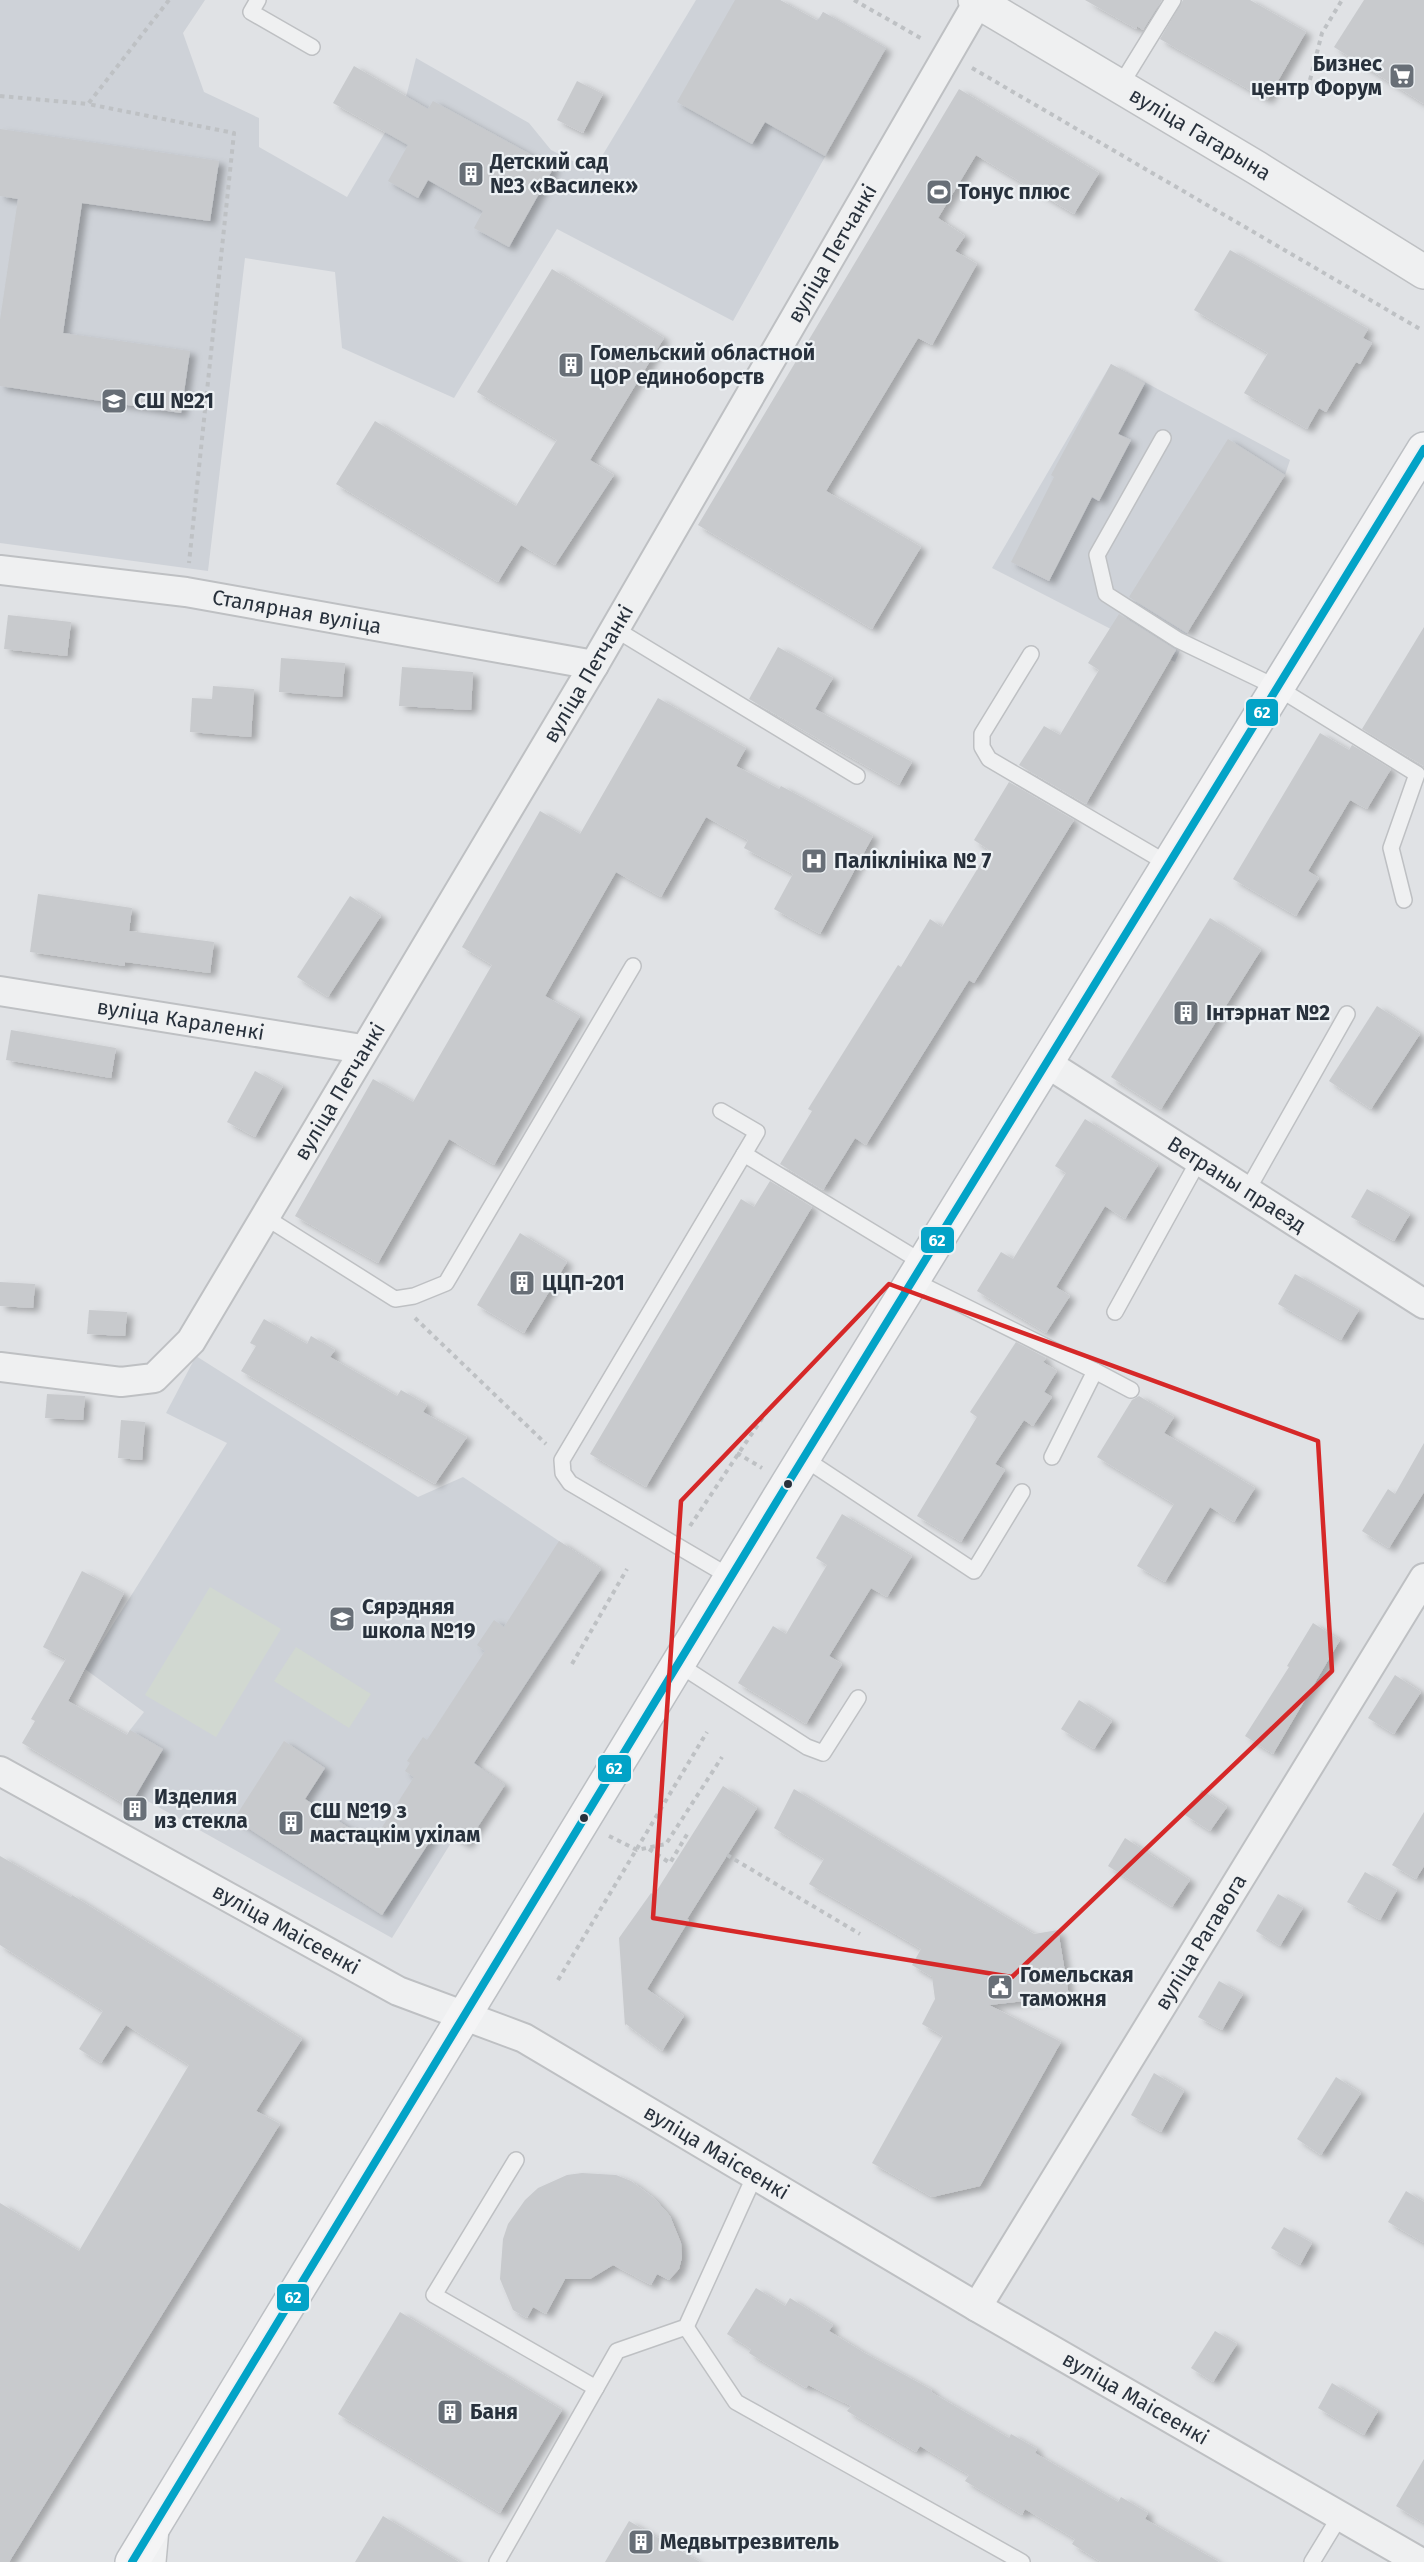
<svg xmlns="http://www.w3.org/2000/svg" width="1424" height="2562" font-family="'Fira Sans',sans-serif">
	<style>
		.built { fill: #ced2d8 }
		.pitch { fill: #d1d8d1 }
		.building { fill: #c8cacd; filter: url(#shadow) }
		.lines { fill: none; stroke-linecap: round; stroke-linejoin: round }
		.service-casing { stroke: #bec0c3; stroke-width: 18 }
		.minor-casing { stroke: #bec0c3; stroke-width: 32 }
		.tertiary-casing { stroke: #bec0c3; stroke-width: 36 }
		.primary-casing { stroke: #bcbfc3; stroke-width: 36 }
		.path { stroke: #bec1c4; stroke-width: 4; stroke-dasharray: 4.5 4.5; stroke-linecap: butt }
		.service { stroke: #eff0f1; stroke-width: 15 }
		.minor { stroke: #eff0f1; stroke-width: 28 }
		.tertiary { stroke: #eff0f1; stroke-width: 33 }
		.primary { stroke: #f4f4f5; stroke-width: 33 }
		.bus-1-casing { stroke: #edf1f4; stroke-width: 12 }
		.bus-1 { stroke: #02a3c7; stroke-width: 8 }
		.marked { fill: none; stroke: #d62828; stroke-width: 4.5; stroke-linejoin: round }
		.bus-dot { fill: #28313c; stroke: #edf1f4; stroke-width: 2 }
		.labels { text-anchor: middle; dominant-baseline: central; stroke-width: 4.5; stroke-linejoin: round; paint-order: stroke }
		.poi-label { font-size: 21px; font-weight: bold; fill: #28313c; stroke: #edf1f4; text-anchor: start }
		.street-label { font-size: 21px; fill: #28313c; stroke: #edf1f4 }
		.line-badge { stroke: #edf1f4; stroke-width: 2 }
		.badge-label { font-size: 16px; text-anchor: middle; font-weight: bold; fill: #fff }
	</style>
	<defs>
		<filter id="shadow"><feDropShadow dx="6" dy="4" stdDeviation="3" flood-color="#0004"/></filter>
	</defs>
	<rect width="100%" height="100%" fill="#e0e2e5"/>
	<g class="built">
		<path d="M 0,0 L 205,0 L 183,33 L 204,92 L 259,118 L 259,147 L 347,197 L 406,97 L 416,58 L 529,123 L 551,150 L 593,171 L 696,0 L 780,0 L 817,21 L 823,12 L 886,48 L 733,321 L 557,229 L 454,398 L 342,348 L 335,272 L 245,258 L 208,571 L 0,543 Z"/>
		<path d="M 1111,364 L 1290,460 L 1285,475 L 1189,629 L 1175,662 L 992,568 Z"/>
		<path d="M 196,1356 L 418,1497 L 463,1477 L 601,1569 L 475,1763 L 505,1785 L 466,1845 L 454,1838 L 392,1938 L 103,1776 L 130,1730 L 144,1712 L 85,1669 L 227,1443 L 166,1413 Z"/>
	</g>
	<g class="pitch">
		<path d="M 210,1587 L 281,1629 L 216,1737 L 145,1695 Z"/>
		<path d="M 296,1647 L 371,1694 L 349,1728 L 274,1681 Z"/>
	</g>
	<g class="building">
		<path d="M 735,0 L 780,0 L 818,21 L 823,12 L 886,48 L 825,156 L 765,122 L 752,144 L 677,102 Z"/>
		<path d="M 1085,0 L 1162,0 L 1143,30 L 1137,26 L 1136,29 Z"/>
		<path d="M 1183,0 L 1250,0 L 1306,32 L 1267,100 L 1160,39 Z"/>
		<path d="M 1364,0 L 1424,0 L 1424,104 L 1334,47 Z"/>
		<path d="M 354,66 L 428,109 L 433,101 L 554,167 L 509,247 L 474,228 L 483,211 L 428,180 L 418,198 L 388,181 L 408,145 L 333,103 Z"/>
		<path d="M 577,81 L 603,94 L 583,133 L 557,120 Z"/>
		<path d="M 959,89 L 1099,173 L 1074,214 L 976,155 L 938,218 L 965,236 L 955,251 L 977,264 L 932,345 L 918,338 L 826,491 L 921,547 L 872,629 L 698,525 Z"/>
		<path d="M 0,129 L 219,161 L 210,221 L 82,203 L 63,333 L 190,351 L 181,413 L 0,386 L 0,320 L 18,199 L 0,196 Z"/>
		<path d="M 1230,250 L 1368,329 L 1363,338 L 1372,343 L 1360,364 L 1356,362 L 1326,412 L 1319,408 L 1307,429 L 1244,393 L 1268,353 L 1194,310 Z"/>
		<path d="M 552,269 L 664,338 L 590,460 L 614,475 L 555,565 L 521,545 L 498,582 L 336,484 L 375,421 L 516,506 L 557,440 L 477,392 Z"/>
		<path d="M 1111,364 L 1145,383 L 1118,434 L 1131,440 L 1099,501 L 1092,497 L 1049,581 L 1011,562 L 1054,477 L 1051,475 Z"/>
		<path d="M 1228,439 L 1285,475 L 1187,633 L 1129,597 Z"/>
		<path d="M 1119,614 L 1176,650 L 1086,804 L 1019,765 L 1044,726 L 1060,735 L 1099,670 L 1088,663 Z"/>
		<path d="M 8,615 L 71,622 L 67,656 L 4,649 Z"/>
		<path d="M 1424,627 L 1424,766 L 1362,729 Z"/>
		<path d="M 778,647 L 833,678 L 815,709 L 912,762 L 899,785 L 749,699 Z"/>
		<path d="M 281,658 L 345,663 L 342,697 L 279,692 Z"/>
		<path d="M 402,667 L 473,672 L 471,710 L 399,706 Z"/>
		<path d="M 213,686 L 254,689 L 251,737 L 190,732 L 192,698 L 212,699 Z"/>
		<path d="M 658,698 L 746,748 L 736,766 L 779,789 L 781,786 L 873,836 L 820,934 L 774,909 L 793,874 L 744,848 L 748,840 L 706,817 L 661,897 L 616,872 L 545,996 L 580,1016 L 494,1165 L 449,1139 L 378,1263 L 295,1216 L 373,1079 L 413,1102 L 492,965 L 462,947 L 540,811 L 580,834 Z"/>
		<path d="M 1320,733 L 1349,750 L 1352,745 L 1391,769 L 1367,809 L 1350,800 L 1308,871 L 1319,878 L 1296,916 L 1233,879 Z"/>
		<path d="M 1009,782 L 1074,820 L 974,983 L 969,980 L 866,1145 L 855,1138 L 823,1190 L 780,1164 L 812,1111 L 808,1109 L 898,965 L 901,967 L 930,919 L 942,927 L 989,850 L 974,840 Z"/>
		<path d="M 38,894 L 132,908 L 129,931 L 214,942 L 210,973 L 125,962 L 125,966 L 30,952 Z"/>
		<path d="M 350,896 L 381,916 L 328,997 L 297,977 Z"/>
		<path d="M 1210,918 L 1261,950 L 1161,1109 L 1111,1077 Z"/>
		<path d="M 1377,1006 L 1420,1034 L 1371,1109 L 1329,1081 Z"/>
		<path d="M 11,1030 L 116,1048 L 111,1078 L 6,1060 Z"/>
		<path d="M 255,1071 L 283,1086 L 255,1137 L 227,1122 Z"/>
		<path d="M 1085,1119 L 1158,1165 L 1125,1219 L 1105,1206 L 1056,1287 L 1070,1296 L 1046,1333 L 977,1291 L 1001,1252 L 1013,1259 L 1066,1173 L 1055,1166 Z"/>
		<path d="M 770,1181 L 812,1207 L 646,1487 L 590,1454 L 741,1199 L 754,1207 Z"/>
		<path d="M 1367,1189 L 1410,1214 L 1394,1241 L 1351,1217 Z"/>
		<path d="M 520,1233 L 567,1262 L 524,1333 L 477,1305 Z"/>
		<path d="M 1295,1274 L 1359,1310 L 1341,1340 L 1278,1304 Z"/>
		<path d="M 0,1282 L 35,1284 L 33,1308 L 0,1306 Z"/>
		<path d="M 89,1310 L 127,1312 L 125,1336 L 87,1334 Z"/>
		<path d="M 264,1319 L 307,1344 L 311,1336 L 335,1350 L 330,1357 L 397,1396 L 401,1390 L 427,1405 L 423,1412 L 467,1437 L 435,1484 L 241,1371 L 256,1346 L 250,1343 Z"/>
		<path d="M 1016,1342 L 1046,1358 L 1043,1362 L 1057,1371 L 1044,1392 L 1052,1397 L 1033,1426 L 1024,1420 L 995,1464 L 1005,1470 L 961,1542 L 917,1516 L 977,1417 L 970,1412 Z"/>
		<path d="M 47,1394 L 85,1396 L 83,1420 L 45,1418 Z"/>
		<path d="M 1139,1396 L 1174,1417 L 1164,1433 L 1255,1488 L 1234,1522 L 1210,1507 L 1165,1582 L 1137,1566 L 1174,1504 L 1097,1457 L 1132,1400 Z"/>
		<path d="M 121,1420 L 145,1422 L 142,1460 L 118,1458 Z"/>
		<path d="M 1424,1443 L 1424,1492 L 1389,1548 L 1362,1531 L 1388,1489 L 1395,1494 Z"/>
		<path d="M 842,1514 L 912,1556 L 887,1597 L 871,1588 L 829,1656 L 842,1664 L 806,1724 L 738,1683 L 773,1626 L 786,1634 L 827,1565 L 816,1558 Z"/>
		<path d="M 559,1541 L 601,1569 L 474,1763 L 505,1785 L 466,1845 L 439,1827 L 382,1915 L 234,1819 L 284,1741 L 325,1768 L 305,1799 L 372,1843 L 414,1777 L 405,1771 L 410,1763 L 407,1761 L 423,1737 L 427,1740 L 485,1651 L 477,1645 L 494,1620 L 504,1627 Z"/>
		<path d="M 82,1571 L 124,1593 L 68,1701 L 127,1735 L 130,1730 L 163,1749 L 129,1807 L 22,1743 L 35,1721 L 31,1719 L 66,1659 L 43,1647 Z"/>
		<path d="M 1313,1623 L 1340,1640 L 1273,1754 L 1245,1736 L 1289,1667 L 1287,1666 Z"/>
		<path d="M 1395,1675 L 1421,1692 L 1394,1734 L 1368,1718 Z"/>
		<path d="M 1079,1700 L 1112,1721 L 1094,1749 L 1061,1729 Z"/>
		<path d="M 723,1786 L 757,1808 L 687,1919 L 689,1920 L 647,1989 L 684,2016 L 662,2051 L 626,2024 L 625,2026 L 619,1938 L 651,1893 L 654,1895 Z"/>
		<path d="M 794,1789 L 1034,1934 L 1058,1930 L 1069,1996 L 989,2005 L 1061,2042 L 980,2186 L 932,2197 L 872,2163 L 943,2036 L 922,2024 L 935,1999 L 932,1977 L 912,1965 L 921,1949 L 809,1884 L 824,1859 L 774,1828 Z"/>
		<path d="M 1202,1790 L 1227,1807 L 1210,1831 L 1185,1815 Z"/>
		<path d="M 1424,1812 L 1424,1866 L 1416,1879 L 1392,1865 Z"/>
		<path d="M 1125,1838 L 1190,1880 L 1172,1907 L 1108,1866 Z"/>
		<path d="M 0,1856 L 71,1897 L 72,1895 L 302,2039 L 256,2111 L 280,2124 L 9,2562 L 0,2562 L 0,2203 L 79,2251 L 189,2065 L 126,2025 L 101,2063 L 79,2049 L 103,2011 L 0,1945 Z"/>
		<path d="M 1365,1872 L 1397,1890 L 1380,1920 L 1347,1902 Z"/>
		<path d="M 1278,1894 L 1303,1908 L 1280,1946 L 1256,1931 Z"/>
		<path d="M 1219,1981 L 1243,1994 L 1222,2030 L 1198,2017 Z"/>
		<path d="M 1154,2073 L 1184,2091 L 1161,2132 L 1131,2115 Z"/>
		<path d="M 1336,2077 L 1361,2093 L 1321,2155 L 1297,2139 Z"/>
		<path d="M 582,2173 L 616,2175 L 631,2181 L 654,2198 L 670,2216 L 681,2243 L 682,2257 L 679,2269 L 669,2280 L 657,2274 L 651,2285 L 613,2265 L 590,2279 L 565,2279 L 546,2314 L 533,2307 L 527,2318 L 513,2310 L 500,2279 L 503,2239 L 508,2224 L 525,2200 L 538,2188 L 567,2175 Z"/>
		<path d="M 1406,2191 L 1424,2202 L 1424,2243 L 1388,2222 Z"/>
		<path d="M 1284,2227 L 1312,2243 L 1300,2265 L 1271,2248 Z"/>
		<path d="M 756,2288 L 785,2306 L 790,2298 L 833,2325 L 829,2331 L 863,2352 L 932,2390 L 931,2392 L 1009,2438 L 1011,2434 L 1037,2449 L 1035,2453 L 1118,2502 L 1121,2497 L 1148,2513 L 1145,2519 L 1219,2562 L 1101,2562 L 1072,2544 L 1075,2539 L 1025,2509 L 1022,2515 L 965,2481 L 969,2475 L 920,2446 L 916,2452 L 847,2411 L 851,2406 L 808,2385 L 806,2388 L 749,2353 L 751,2349 L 727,2334 Z"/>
		<path d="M 400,2312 L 562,2410 L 500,2513 L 338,2414 Z"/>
		<path d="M 1215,2331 L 1237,2344 L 1213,2382 L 1191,2368 Z"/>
		<path d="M 1332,2383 L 1378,2411 L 1364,2435 L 1318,2408 Z"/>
		<path d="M 1424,2459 L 1424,2523 L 1396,2506 Z"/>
		<path d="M 383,2516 L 459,2562 L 355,2562 Z"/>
		<path d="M 629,2521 L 700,2562 L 605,2562 Z"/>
	</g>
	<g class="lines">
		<g class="service-casing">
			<g id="service">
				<path d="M 258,0 L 251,12 L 312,47"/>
				<path d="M 1120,86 L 1173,0"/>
				<path d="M 1163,438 L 1097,555 L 1106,594 L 1178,640 L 1278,688 L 1417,774 L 1391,848 L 1404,900"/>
				<path d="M 615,629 L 857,776"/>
				<path d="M 1031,654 L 982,734 L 982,747 L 989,759 L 1170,865"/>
				<path d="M 721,1111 L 757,1132 L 744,1154 L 925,1264"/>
				<path d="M 1247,1191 L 1347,1014"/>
				<path d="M 265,1217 L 395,1299 L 414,1296 L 446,1283 L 633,966"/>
				<path d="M 914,1281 L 1095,1371 L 1052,1457"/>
				<path d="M 1115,1312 L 1199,1160"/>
				<path d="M 1095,1371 L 1131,1390"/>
				<path d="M 805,1459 L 974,1571 L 1022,1492"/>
				<path d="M 732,1578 L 570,1483 L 563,1473 L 562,1460 L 744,1154"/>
				<path d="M 678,1664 L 807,1747 L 823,1753 L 858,1698"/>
				<path d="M 516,2160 L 434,2295 L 596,2388 L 617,2351 L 686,2327 L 755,2175"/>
				<path d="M 686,2327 L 736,2402 L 1022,2562"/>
				<path d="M 158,2562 L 161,2529"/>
				<path d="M 497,2562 L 596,2388"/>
				<path d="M 1312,2562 L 1340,2516"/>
			</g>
		</g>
		<g class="minor-casing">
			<g id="minor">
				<path id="s1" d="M 0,570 L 186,592 L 594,665"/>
				<path id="s2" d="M 0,991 L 362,1049"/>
				<path id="s3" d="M 1048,1064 L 1424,1304"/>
				<path id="s4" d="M 0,1367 L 121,1382 L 154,1378 L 191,1341 L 594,665 L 978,2"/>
				<path id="s5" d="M 0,1771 L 398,1991 L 524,2038 L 977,2307 L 1420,2562"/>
				<path id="s6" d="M 977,2307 L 1424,1578"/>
			</g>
		</g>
		<g class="tertiary-casing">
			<g id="tertiary">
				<path id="s7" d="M 975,0 L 1257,168 L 1424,272"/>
			</g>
		</g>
		<g class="primary-casing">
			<path id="primary" d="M 132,2562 L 788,1483 L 1424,449"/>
		</g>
		<g class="path">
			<path d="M 169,0 L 88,104 L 234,133 L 189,563"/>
			<path d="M 854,0 L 924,40"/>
			<path d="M 972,68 L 1420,329"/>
			<path d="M 1310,80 L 1322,33 L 1342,0"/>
			<path d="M 0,96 L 88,104"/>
			<path d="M 415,1318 L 546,1444"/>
			<path d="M 737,1453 L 762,1468"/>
			<path d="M 690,1526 L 769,1408"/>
			<path d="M 572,1664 L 627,1569"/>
			<path d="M 609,1836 L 637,1850 L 666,1844 L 722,1757"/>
			<path d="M 649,1849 L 670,1863 L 689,1831"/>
			<path d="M 727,1855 L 860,1934"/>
			<path d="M 558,1980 L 707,1732"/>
		</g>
		<use href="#service" class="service"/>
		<use href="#minor" class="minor"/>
		<use href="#tertiary" class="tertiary"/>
		<use href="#primary" class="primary"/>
		<g class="bus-1-casing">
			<path id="bus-1" d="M 132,2562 L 788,1483 L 1424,449"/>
		</g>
		<use href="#bus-1" class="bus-1"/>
	</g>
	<path class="marked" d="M 889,1284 L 1318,1441 L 1332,1671 L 1012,1977 L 653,1918 L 681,1501 Z"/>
	<defs>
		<g id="supermarket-square" transform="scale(1.35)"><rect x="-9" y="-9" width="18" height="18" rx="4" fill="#686f77" stroke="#edf1f4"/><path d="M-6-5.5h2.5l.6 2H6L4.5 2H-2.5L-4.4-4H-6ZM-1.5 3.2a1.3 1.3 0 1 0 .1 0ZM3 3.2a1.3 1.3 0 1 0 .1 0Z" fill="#fff"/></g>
		<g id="building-square" transform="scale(1.35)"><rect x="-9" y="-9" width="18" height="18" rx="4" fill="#686f77" stroke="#edf1f4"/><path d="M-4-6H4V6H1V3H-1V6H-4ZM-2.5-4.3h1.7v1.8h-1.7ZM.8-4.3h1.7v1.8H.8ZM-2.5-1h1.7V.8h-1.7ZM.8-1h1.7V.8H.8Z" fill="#fff"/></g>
		<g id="stadium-square" transform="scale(1.35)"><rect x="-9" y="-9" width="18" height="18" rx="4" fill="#686f77" stroke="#edf1f4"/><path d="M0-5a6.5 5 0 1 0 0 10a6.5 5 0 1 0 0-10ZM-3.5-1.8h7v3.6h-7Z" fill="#fff"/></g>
		<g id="school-square" transform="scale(1.35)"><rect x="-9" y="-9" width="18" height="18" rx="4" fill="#686f77" stroke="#edf1f4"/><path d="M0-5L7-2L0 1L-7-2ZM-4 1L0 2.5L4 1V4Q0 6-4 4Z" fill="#fff"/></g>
		<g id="hospital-square" transform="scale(1.35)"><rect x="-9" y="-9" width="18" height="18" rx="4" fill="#686f77" stroke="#edf1f4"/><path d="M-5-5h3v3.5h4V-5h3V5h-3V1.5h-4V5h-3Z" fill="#fff"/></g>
		<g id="civic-square" transform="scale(1.35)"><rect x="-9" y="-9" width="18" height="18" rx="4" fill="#686f77" stroke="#edf1f4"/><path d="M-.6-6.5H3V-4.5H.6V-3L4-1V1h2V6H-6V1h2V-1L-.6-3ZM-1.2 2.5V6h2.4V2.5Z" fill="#fff"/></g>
	</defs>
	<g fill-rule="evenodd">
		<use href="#supermarket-square" x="1402" y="76"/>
		<use href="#building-square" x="471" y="174"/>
		<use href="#stadium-square" x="939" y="192"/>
		<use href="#building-square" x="571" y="365"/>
		<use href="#school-square" x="114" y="401"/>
		<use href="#hospital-square" x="814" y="861"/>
		<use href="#building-square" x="1186" y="1013"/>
		<use href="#building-square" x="522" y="1283"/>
		<use href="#school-square" x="342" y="1619"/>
		<use href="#building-square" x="135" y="1809"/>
		<use href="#building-square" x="291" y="1823"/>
		<use href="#civic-square" x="1000" y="1987"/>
		<use href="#building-square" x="450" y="2412"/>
		<use href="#building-square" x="641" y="2542"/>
	</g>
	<g class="bus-dot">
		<circle cx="788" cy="1484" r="5"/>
		<circle cx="584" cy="1818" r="5"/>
	</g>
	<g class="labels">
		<g class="poi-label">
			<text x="1382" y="64" text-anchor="end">Бизнес<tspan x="1382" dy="24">центр Форум</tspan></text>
			<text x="490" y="162">Детский сад<tspan x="490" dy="24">№3 «Василек»</tspan></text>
			<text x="958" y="192">Тонус плюс</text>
			<text x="590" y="353">Гомельский областной<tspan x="590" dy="24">ЦОР единоборств</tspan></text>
			<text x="134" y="401">СШ №21</text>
			<text x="834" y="861">Паліклініка № 7</text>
			<text x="1206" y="1013">Інтэрнат №2</text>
			<text x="542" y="1283">ЦЦП-201</text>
			<text x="362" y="1607">Сярэдняя<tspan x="362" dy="24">школа №19</tspan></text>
			<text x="154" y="1797">Изделия<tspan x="154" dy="24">из стекла</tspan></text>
			<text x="310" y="1811">СШ №19 з<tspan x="310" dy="24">мастацкім ухілам</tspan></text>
			<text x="1020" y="1975">Гомельская<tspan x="1020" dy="24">таможня</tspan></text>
			<text x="470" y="2412">Баня</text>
			<text x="660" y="2542">Медвытрезвитель</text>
		</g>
		<g class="street-label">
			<text stroke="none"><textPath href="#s7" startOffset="262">вуліца Гагарына</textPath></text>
			<text stroke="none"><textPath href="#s4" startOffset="1470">вуліца Петчанкі</textPath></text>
			<text stroke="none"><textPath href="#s1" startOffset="300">Сталярная вуліца</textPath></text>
			<text stroke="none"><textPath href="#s4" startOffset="984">вуліца Петчанкі</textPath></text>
			<text stroke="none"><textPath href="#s2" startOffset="183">вуліца Караленкі</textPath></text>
			<text stroke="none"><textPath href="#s4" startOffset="498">вуліца Петчанкі</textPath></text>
			<text stroke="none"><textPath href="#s3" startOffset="224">Ветраны праезд</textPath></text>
			<text stroke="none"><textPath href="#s5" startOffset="327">вуліца Маісеенкі</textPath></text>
			<text stroke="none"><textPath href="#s6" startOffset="428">вуліца Рагавога</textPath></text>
			<text stroke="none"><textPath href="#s5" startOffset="813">вуліца Маісеенкі</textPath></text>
			<text stroke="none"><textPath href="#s5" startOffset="1299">вуліца Маісеенкі</textPath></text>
		</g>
	</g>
	<g class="line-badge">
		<rect x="1245" y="698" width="34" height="29" rx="6" fill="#02a3c7"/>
		<rect x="920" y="1226" width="35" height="28" rx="6" fill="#02a3c7"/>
		<rect x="597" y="1754" width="35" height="29" rx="6" fill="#02a3c7"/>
		<rect x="276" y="2283" width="34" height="29" rx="6" fill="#02a3c7"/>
	</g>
	<g class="badge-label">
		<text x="1262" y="718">62</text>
		<text x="937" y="1246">62</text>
		<text x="614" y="1774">62</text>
		<text x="293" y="2303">62</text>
	</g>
</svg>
